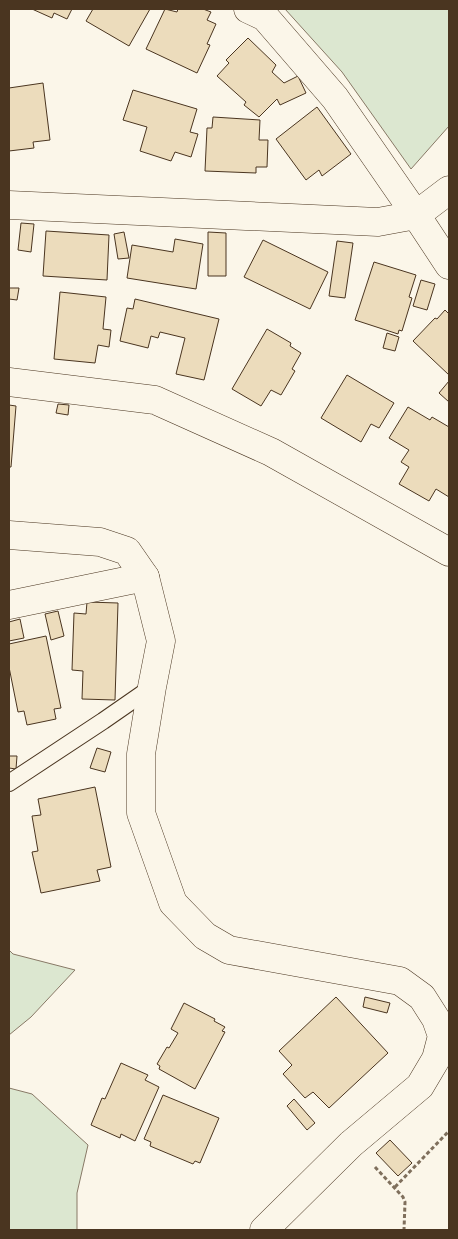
<svg xmlns="http://www.w3.org/2000/svg" width="458" height="1239" font-family="'Varela Round',sans-serif">
	<style>
		.green { fill: #dce7d0; stroke: #887966 }
		.building { fill: #ecdcbc; stroke: #4a3520 }
		.lines { fill: none; stroke-linecap: round; stroke-linejoin: round }
		.lane-casing { stroke: #4a3520; stroke-width: 18 }
		.street-casing { stroke: #4a3520; stroke-width: 29 }
		.path { stroke: #7f6f5c; stroke-width: 3; stroke-dasharray: 4 2.5; stroke-linecap: butt }
		.lane { stroke: #fbf6e9; stroke-width: 16 }
		.street { stroke: #fbf6e9; stroke-width: 28 }
	</style>
	<rect width="100%" height="100%" fill="#fbf6e9"/>
	<g class="green">
		<path d="M 285,9 L 449,9 L 449,126 L 411,169 L 342,72 Z"/>
		<path d="M 9,950 L 13,954 L 75,970 L 31,1017 L 9,1035 Z"/>
		<path d="M 9,1088 L 32,1094 L 88,1145 L 77,1193 L 77,1230 L 9,1230 Z"/>
	</g>
	<g class="building">
		<path d="M 32,9 L 72,9 L 67,19 L 54,13 L 52,18 Z"/>
		<path d="M 93,9 L 150,9 L 129,46 L 86,21 Z"/>
		<path d="M 165,9 L 177,12 L 178,9 L 203,9 L 211,12 L 207,20 L 216,24 L 207,44 L 210,45 L 197,73 L 146,49 Z"/>
		<path d="M 248,38 L 276,65 L 272,72 L 284,83 L 298,76 L 306,93 L 280,105 L 277,99 L 259,117 L 244,105 L 246,102 L 217,76 L 229,63 L 226,60 Z"/>
		<path d="M 43,83 L 50,140 L 33,142 L 34,148 L 9,151 L 9,88 Z"/>
		<path d="M 133,90 L 197,109 L 190,132 L 198,134 L 191,157 L 175,152 L 171,161 L 140,151 L 147,127 L 123,120 Z"/>
		<path d="M 317,107 L 351,154 L 322,176 L 319,170 L 306,180 L 276,139 Z"/>
		<path d="M 213,117 L 260,120 L 259,140 L 268,140 L 267,167 L 256,167 L 256,173 L 205,171 L 207,128 L 212,128 Z"/>
		<path d="M 21,223 L 34,224 L 31,252 L 18,250 Z"/>
		<path d="M 46,231 L 109,235 L 107,280 L 43,276 Z"/>
		<path d="M 124,232 L 129,258 L 118,259 L 114,234 Z"/>
		<path d="M 208,232 L 226,233 L 226,276 L 208,276 Z"/>
		<path d="M 175,239 L 203,244 L 196,289 L 127,278 L 132,245 L 173,252 Z"/>
		<path d="M 263,240 L 328,272 L 310,309 L 244,277 Z"/>
		<path d="M 337,241 L 353,243 L 345,298 L 329,296 Z"/>
		<path d="M 374,262 L 416,275 L 409,297 L 412,298 L 402,331 L 399,330 L 398,334 L 355,320 Z"/>
		<path d="M 421,280 L 435,284 L 427,310 L 413,306 Z"/>
		<path d="M 9,288 L 19,288 L 17,300 L 9,299 Z"/>
		<path d="M 60,292 L 106,297 L 103,329 L 111,330 L 109,347 L 98,345 L 95,363 L 54,359 Z"/>
		<path d="M 135,299 L 219,319 L 204,380 L 176,374 L 185,338 L 160,332 L 158,338 L 151,336 L 148,348 L 120,341 L 127,308 L 133,309 Z"/>
		<path d="M 445,310 L 449,314 L 449,375 L 413,341 L 435,318 L 437,319 Z"/>
		<path d="M 267,329 L 291,343 L 290,346 L 301,353 L 292,369 L 295,371 L 281,395 L 271,390 L 261,406 L 232,389 Z"/>
		<path d="M 387,333 L 399,337 L 395,351 L 383,348 Z"/>
		<path d="M 347,375 L 394,403 L 379,428 L 371,424 L 361,442 L 321,418 Z"/>
		<path d="M 449,381 L 449,402 L 439,393 Z"/>
		<path d="M 58,404 L 69,405 L 68,415 L 56,413 Z"/>
		<path d="M 9,405 L 16,406 L 11,467 L 9,467 Z"/>
		<path d="M 408,407 L 430,420 L 432,417 L 449,427 L 449,497 L 436,489 L 429,501 L 399,484 L 409,467 L 401,462 L 409,450 L 389,438 Z"/>
		<path d="M 87,602 L 118,603 L 115,700 L 82,699 L 83,671 L 72,670 L 74,613 L 86,614 Z"/>
		<path d="M 58,611 L 64,636 L 51,640 L 45,614 Z"/>
		<path d="M 20,619 L 24,638 L 9,641 L 9,622 Z"/>
		<path d="M 46,636 L 61,708 L 54,709 L 56,719 L 27,725 L 24,711 L 18,712 L 9,667 L 9,644 Z"/>
		<path d="M 97,748 L 111,752 L 105,772 L 90,768 Z"/>
		<path d="M 9,756 L 17,756 L 16,769 L 9,768 Z"/>
		<path d="M 95,787 L 111,867 L 97,870 L 100,881 L 41,893 L 32,852 L 38,851 L 32,816 L 41,815 L 38,799 Z"/>
		<path d="M 336,997 L 388,1053 L 329,1108 L 313,1092 L 305,1098 L 283,1074 L 292,1065 L 279,1051 Z"/>
		<path d="M 365,997 L 390,1003 L 387,1013 L 363,1007 Z"/>
		<path d="M 184,1003 L 215,1019 L 214,1021 L 225,1027 L 222,1031 L 225,1032 L 195,1089 L 159,1069 L 160,1066 L 157,1064 L 167,1047 L 169,1048 L 178,1033 L 171,1029 Z"/>
		<path d="M 121,1063 L 148,1075 L 145,1080 L 159,1087 L 135,1141 L 121,1134 L 120,1138 L 91,1125 L 102,1098 L 105,1099 Z"/>
		<path d="M 163,1095 L 219,1118 L 200,1163 L 195,1161 L 193,1164 L 150,1146 L 151,1142 L 144,1139 Z"/>
		<path d="M 294,1099 L 315,1123 L 307,1130 L 287,1106 Z"/>
		<path d="M 390,1140 L 412,1163 L 398,1176 L 376,1153 Z"/>
	</g>
	<g class="lines">
		<g class="lane-casing">
			<path id="lane" d="M 9,783 L 103,721 L 152,687"/>
		</g>
		<g class="street-casing">
			<g id="street">
				<path d="M 248,9 L 265,17 L 335,98 L 416,215 L 449,265"/>
				<path d="M 9,205 L 378,222 L 416,215 L 449,190"/>
				<path d="M 9,382 L 155,400 L 271,452 L 449,552"/>
				<path d="M 9,535 L 100,542 L 127,551 L 145,577 L 161,641 L 152,687 L 141,754 L 141,813 L 173,903 L 205,936 L 229,950 L 400,981 L 422,997 L 436,1019 L 442,1036 L 436,1059 L 420,1086 L 351,1144 L 264,1230"/>
				<path d="M 9,605 L 145,577"/>
			</g>
		</g>
		<g class="path">
			<path d="M 375,1167 L 403,1197 L 405,1202 L 404,1230"/>
			<path d="M 395,1187 L 449,1131"/>
		</g>
		<use href="#lane" class="lane"/>
		<use href="#street" class="street"/>
	</g>
	<rect width="458" height="1239" fill="none" stroke="#4a3520" stroke-width="20"/>
</svg>
